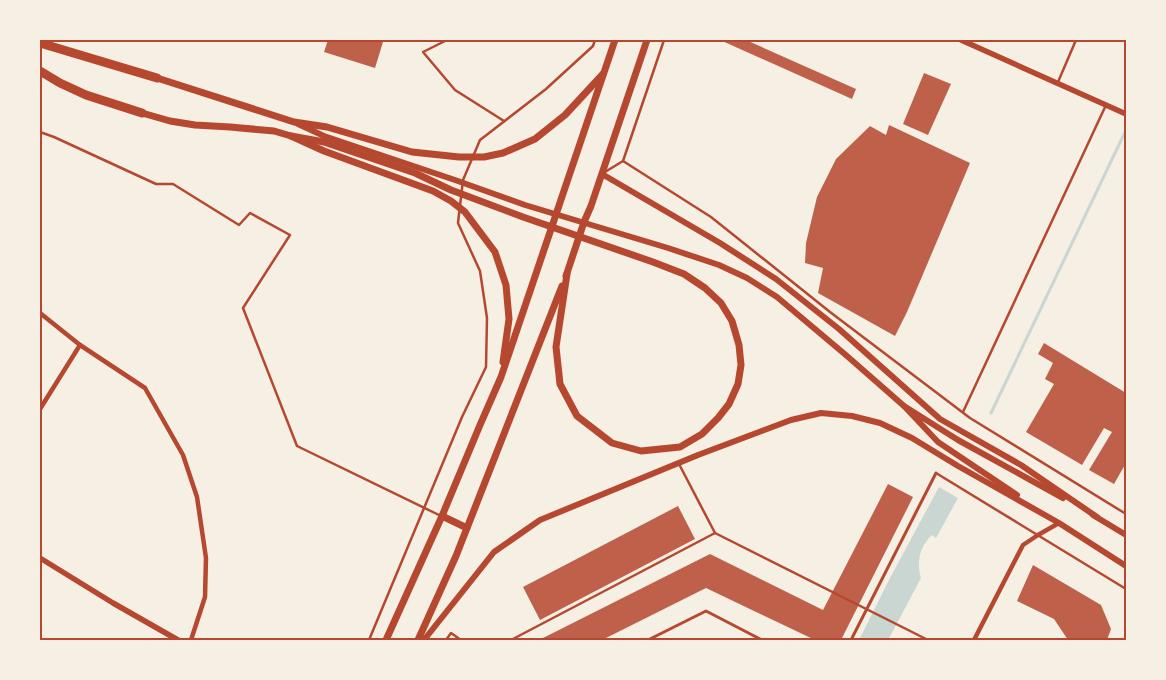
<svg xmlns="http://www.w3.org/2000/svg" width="1166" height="680" font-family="Jost,sans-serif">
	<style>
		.water { fill: #c9d6d2 }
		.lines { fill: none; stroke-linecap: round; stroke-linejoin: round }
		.stream { stroke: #c9d6d2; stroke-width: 3 }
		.building { fill: #bf614a }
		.service { stroke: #b5482f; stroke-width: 2.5 }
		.pedestrian { stroke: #b5482f; stroke-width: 3 }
		.minor { stroke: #b5482f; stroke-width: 4.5 }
		.tertiary { stroke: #b5482f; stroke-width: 5.5 }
		.secondary { stroke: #b5482f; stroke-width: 6 }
		.primary { stroke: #b5482f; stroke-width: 7 }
		.motorway { stroke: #b5482f; stroke-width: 9 }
		.neatline { fill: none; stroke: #b5482f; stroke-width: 2 }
	</style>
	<rect width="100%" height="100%" fill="#f6efe4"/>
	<path class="water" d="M 939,487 L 958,498 L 936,538 L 932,535 C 920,546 916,562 921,578 L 888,640 L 859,640 L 890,578 Z"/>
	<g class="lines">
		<path class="stream" d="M 991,413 L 1126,130"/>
	</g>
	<g class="building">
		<path d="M 328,40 L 378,40 L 383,42 L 375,68 L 324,52 Z"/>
		<path d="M 720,40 L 746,40 L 856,89 L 852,99 Z"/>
		<path d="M 924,73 L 951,84 L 928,135 L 903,124 Z"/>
		<path d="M 889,125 L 970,163 L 907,312 L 895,336 L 818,293 L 823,268 L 805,263 L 806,243 L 817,197 L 836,159 L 870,126 L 886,135 Z"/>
		<path d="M 1044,343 L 1126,393 L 1126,463 L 1114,484 L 1089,470 L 1112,432 L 1104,428 L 1082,465 L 1026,432 L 1054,384 L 1045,379 L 1053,363 L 1038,354 Z"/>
		<path d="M 888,484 L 913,497 L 841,640 L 815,640 L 706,588 L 602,640 L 539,640 L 710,554 L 823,610 Z"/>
		<path d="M 678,506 L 695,539 L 540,620 L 523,587 Z"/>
		<path d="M 1033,565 L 1101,605 L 1111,629 L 1107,640 L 1068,640 L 1054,619 L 1017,601 Z"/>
	</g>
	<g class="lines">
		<g class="service">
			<path d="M 447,40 L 423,52 L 455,90 L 504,121"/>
			<path d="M 1058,82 L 1076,40"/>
			<path d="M 40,132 L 54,137 L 156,184 L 173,184 L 239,225 L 250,213 L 290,235 L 243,308 L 297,446 L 441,516"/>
			<path d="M 623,161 L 711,217 L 830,312 L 970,418 L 1126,514"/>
			<path d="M 605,172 L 623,161 L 664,40"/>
			<path d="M 963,412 L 1106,105"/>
			<path d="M 936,473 L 1126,589"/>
			<path d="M 715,533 L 928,640"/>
			<path d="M 369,640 L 462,417 L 486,367 L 487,318 L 480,271 L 458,223 L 463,180 L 480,140 L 546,89 L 593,46 L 595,40"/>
			<path d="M 446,640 L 451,633 L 461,640"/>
			<path d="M 511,640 L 715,533 L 679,464"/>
		</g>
		<g class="pedestrian">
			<path d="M 648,640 L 706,611 L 762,640"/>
			<path d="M 851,640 L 936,473"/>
		</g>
		<g class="minor">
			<path d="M 40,313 L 80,345 L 145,388 L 183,455 L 197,497 L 206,558 L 205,597 L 191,640"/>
			<path d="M 40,409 L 80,345"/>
			<path d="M 974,640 L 1023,545 L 1038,535 L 1059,523"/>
		</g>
		<g class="tertiary">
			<path d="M 961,40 L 1126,114"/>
			<path d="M 40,558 L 113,603 L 178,640"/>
		</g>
		<g class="secondary">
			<path d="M 298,124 L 324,136 L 455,180 L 525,205 L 668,248 L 719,265 L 747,278 L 777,297 L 847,356 L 904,406"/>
			<path d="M 602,174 L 720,243 L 776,279 L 839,329 L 940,419 L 1021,465 L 1097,517"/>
			<path d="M 1017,495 L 938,442 L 904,406 L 958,440 L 1063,498"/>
			<path d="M 1093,515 L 1126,535"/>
			<path d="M 424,640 L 494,552 L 540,520 L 698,455 L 791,420 L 821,413 L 852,416 L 880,423 L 912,438 L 958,466 L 1059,523 L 1126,566"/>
		</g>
		<g class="primary">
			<path d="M 157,78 L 294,122 L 327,127 L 412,152 L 459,157 L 484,157 L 503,153 L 535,139 L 565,115 L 603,74"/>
			<path d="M 142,113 L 170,121 L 195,125 L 230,127 L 274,131 L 291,136 L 324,151 L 433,191 L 451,201 L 465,212 L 495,252 L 506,285 L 509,319 L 503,362"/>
			<path d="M 291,136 L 324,142 L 415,173 L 451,190 L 523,217 L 653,262 L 684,274 L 705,288 L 721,303 L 732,321 L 739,345 L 741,365 L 738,384 L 729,404 L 718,418 L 702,434 L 680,447 L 641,451 L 612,443 L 577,416 L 560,384 L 556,347 L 567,274"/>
			<path d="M 566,276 L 584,222 L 591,206 L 647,40"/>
			<path d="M 442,516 L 467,528"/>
			<path d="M 386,640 L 442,516 L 480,425 L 501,377 L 615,40"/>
			<path d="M 418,640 L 456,556 L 562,286"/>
		</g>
		<g class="motorway">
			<path d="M 40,43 L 157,78"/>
			<path d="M 40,71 L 60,83 L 86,95 L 142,113"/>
		</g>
	</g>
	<rect width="1166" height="680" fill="none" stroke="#f6efe4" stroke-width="82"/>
	<rect x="41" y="41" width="1084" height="598" class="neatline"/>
</svg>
